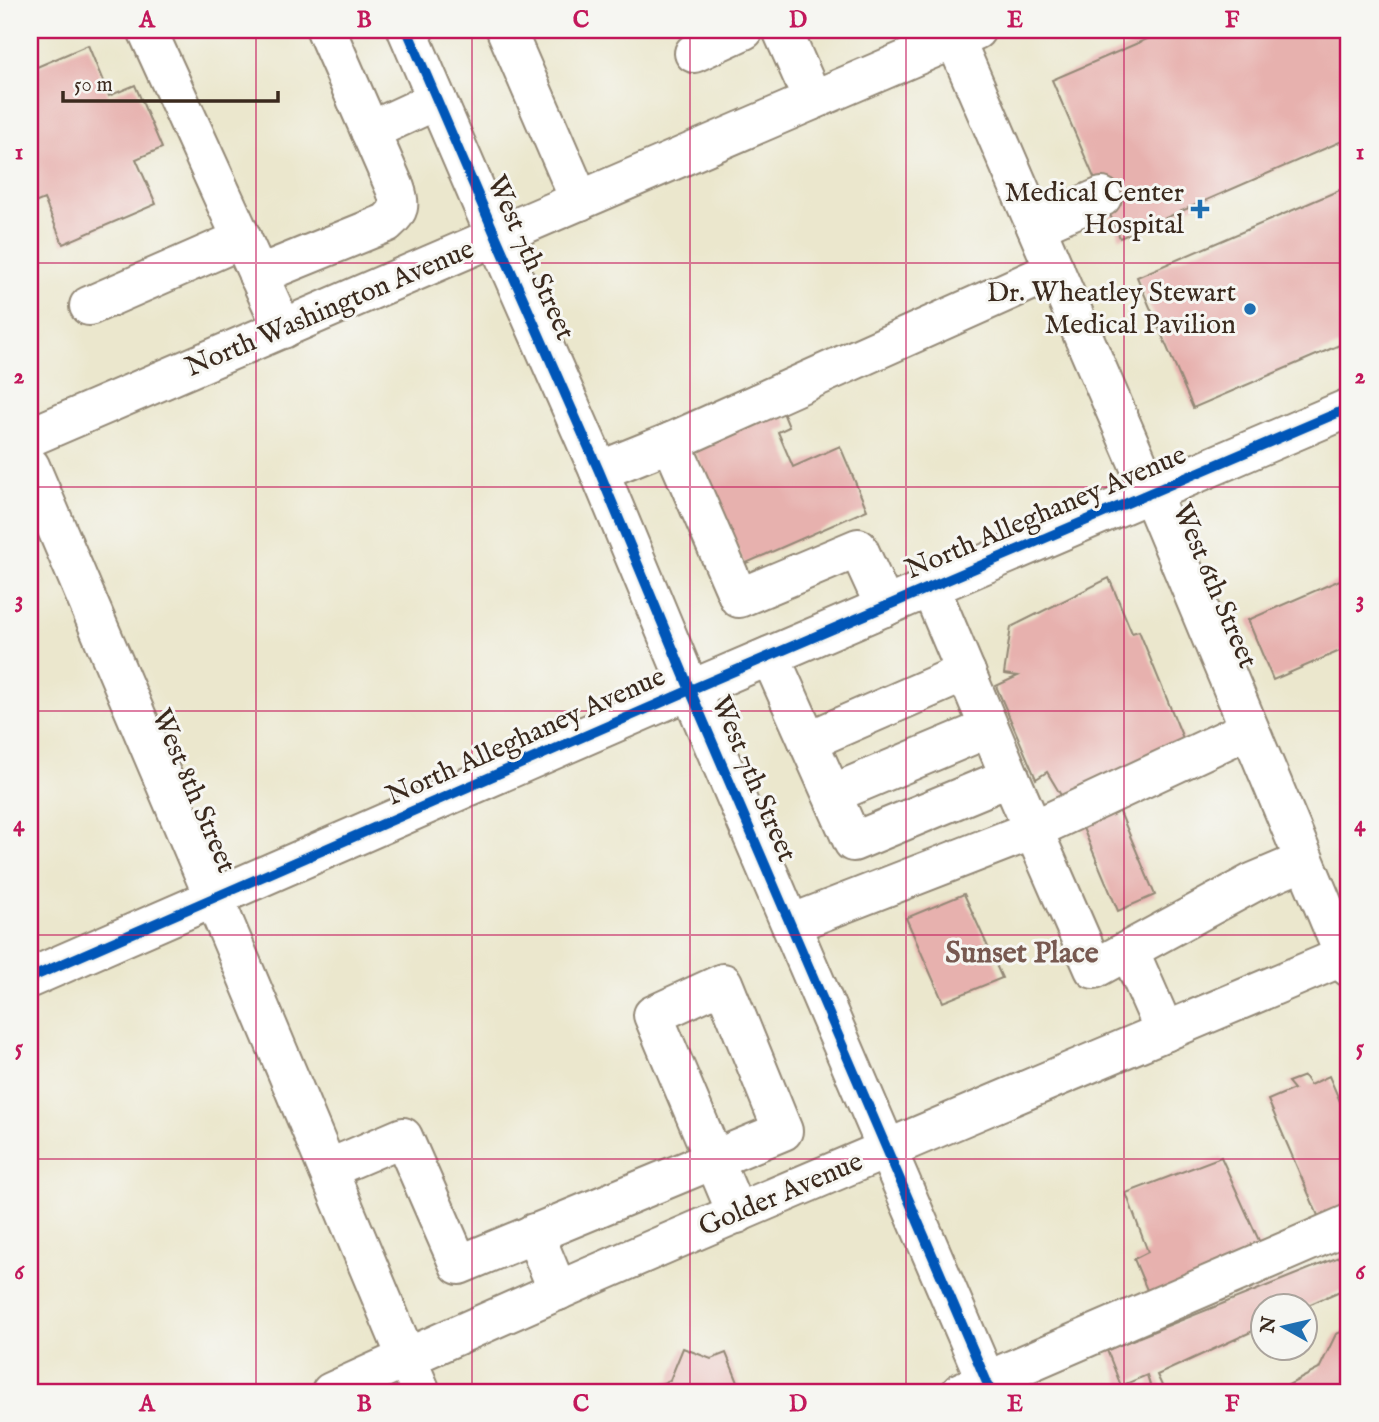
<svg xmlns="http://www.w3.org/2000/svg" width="1379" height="1422" font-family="'IM FELL English',serif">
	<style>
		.building { fill: #e7b1ae }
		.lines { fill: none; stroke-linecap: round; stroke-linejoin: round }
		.minor-casing { stroke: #938876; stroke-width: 42 }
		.major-casing { stroke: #938876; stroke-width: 42 }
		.minor { stroke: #fff; stroke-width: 38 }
		.major { stroke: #fff; stroke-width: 38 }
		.cycleway-casing { stroke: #f6f6f2; stroke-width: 15 }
		.cycleway { stroke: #0057b8; stroke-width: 10 }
		.grid { fill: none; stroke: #c2185b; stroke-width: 2; stroke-opacity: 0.55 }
		.poi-dot { fill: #1f6fb2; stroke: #f6f6f2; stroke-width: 2.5 }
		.labels { text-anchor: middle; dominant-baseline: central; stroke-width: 6; stroke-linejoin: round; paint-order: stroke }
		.poi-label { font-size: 28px; fill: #3b2a1e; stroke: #f6f6f2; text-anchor: end }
		.street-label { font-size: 28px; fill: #3b2a1e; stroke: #f6f6f2 }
		.neighbourhood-label { font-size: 30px; font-weight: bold; fill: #775950; stroke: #f6f6f2 }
		.neatline { fill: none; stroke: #c2185b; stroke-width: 2.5 }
		.grid-label { font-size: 23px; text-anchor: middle; font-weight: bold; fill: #c2185b }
	</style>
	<rect width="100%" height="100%" fill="#f6f6f2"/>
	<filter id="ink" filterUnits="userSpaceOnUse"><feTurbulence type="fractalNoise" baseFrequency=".0143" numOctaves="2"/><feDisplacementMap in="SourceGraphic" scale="14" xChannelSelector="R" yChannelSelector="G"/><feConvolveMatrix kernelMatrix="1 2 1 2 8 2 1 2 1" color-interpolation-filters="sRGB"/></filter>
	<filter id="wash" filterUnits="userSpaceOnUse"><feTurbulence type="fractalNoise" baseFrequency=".00686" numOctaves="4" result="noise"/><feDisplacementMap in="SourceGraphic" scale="28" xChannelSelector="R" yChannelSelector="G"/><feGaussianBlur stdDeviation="1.57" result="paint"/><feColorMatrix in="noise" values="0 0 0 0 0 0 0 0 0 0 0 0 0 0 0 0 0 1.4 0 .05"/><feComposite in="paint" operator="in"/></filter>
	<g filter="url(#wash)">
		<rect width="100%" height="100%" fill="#ebe7cd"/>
		<g id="blocks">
			<g class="building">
				<path d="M 1168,30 L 1349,30 L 1349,138 L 1120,238 L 1052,80 Z"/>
				<path d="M 88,45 L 109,96 L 135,85 L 162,148 L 136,159 L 156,204 L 63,244 L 44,199 L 30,205 L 30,70 Z"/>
				<path d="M 1349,186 L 1349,341 L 1193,408 L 1137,277 Z"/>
				<path d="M 778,400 L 789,427 L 778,432 L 793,467 L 840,446 L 867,510 L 744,564 L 690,439 Z"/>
				<path d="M 1349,576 L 1349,647 L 1273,680 L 1248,620 Z"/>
				<path d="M 1109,578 L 1132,633 L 1139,631 L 1185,743 L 1062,797 L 1047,772 L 1036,779 L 996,686 L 1018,676 L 1004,674 L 1011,627 Z"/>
				<path d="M 1117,805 L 1155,895 L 1118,911 L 1080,821 Z"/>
				<path d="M 964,894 L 1002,978 L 943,1002 L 906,918 Z"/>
				<path d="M 1304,1076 L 1310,1085 L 1329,1076 L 1349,1122 L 1349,1213 L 1322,1225 L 1268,1100 L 1294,1089 L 1288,1082 Z"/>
				<path d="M 1221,1157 L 1266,1256 L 1152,1302 L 1134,1259 L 1148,1252 L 1126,1193 Z"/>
				<path d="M 1349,1253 L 1349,1287 L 1306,1306 L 1264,1306 L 1264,1326 L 1157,1375 L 1165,1392 L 1138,1392 L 1150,1385 L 1147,1375 L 1121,1386 L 1107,1350 Z"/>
				<path d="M 1349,1329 L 1349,1392 L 1275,1392 L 1319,1369 L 1336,1334 Z"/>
				<path d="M 683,1348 L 711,1359 L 726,1353 L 742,1392 L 643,1392 L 670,1380 Z"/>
			</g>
		</g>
	</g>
	<g filter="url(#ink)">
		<use href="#blocks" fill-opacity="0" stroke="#938876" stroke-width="2"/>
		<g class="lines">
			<g class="minor-casing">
				<g id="minor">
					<path d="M 147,30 L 283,329"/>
					<path d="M 407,30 L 496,237 L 599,471 L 690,690 L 991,1392"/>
					<path d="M 506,30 L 580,201"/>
					<path d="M 782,30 L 813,100"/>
					<path d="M 951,30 L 1151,493 L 1349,967"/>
					<path d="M 694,53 L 744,30"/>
					<path d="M 370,131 L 437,100"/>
					<path d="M 1036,226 L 1102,197"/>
					<path d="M 258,275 L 386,223 C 400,211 401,205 395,188 L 326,30"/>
					<path d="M 89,306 L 242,239"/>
					<path d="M 30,437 L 976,30"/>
					<path d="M 671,442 L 1055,270"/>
					<path d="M 599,471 L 671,442 L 739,598 L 858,548 L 885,607"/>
					<path d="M 770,656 L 853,842 L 1010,777 L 930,587"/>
					<path d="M 808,741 L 966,672"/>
					<path d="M 1010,777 L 1094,969 L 1254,882 L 1304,861"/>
					<path d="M 832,794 L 989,728"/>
					<path d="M 791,924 L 1033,830 L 1249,729"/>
					<path d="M 1129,950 L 1165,1032"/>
					<path d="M 30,978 L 690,690 L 1349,408"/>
					<path d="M 328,1169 L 403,1137 L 459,1265 C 567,1220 675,1176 783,1131 L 723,983 L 653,1015 L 737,1214"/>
					<path d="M 534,1233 L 558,1291"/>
					<path d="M 961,1392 L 1349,1224"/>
				</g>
			</g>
			<g class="major-casing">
				<g id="major">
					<path d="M 30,466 L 214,898 L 421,1392"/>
					<path d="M 331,1392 C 667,1239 1009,1098 1349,954"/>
				</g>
			</g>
			<use href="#minor" class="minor"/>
			<use href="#major" class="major"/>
			<g class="cycleway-casing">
				<g id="cycleway">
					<path d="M 407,30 L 496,237 L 599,471 L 690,690 L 991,1392"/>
					<path d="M 30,978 L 690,690 L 1349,408"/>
				</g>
			</g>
			<use href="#cycleway" class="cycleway"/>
		</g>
	</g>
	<path class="grid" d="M 256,30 L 256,1392M 472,30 L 472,1392M 690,30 L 690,1392M 906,30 L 906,1392M 1124,30 L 1124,1392M 30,263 L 1349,263M 30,487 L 1349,487M 30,711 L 1349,711M 30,935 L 1349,935M 30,1159 L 1349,1159"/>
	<g class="poi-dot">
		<path d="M1196.5 198.5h7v7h7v7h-7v7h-7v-7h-7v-7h7z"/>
		<circle cx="1250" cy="309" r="7"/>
	</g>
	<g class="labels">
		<g class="poi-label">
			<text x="1184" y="193">Medical Center<tspan x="1184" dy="32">Hospital</tspan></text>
			<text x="1236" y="293">Dr. Wheatley Stewart<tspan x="1236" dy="32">Medical Pavilion</tspan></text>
		</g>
		<g class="street-label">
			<text transform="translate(530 258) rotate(66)">West 7th Street</text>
			<text transform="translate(330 309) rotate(-23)">North Washington Avenue</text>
			<text transform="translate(1046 513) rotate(-23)">North Alleghaney Avenue</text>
			<text transform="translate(1214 586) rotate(67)">West 6th Street</text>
			<text transform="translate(526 737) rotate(-24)">North Alleghaney Avenue</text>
			<text transform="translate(753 779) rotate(67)">West 7th Street</text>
			<text transform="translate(193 791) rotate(67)">West 8th Street</text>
			<text transform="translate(781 1195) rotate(-23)">Golder Avenue</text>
		</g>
		<g class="neighbourhood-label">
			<text x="1022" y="954">Sunset Place</text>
		</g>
	</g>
	<rect width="1379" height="1422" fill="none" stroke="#f6f6f2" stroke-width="77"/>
	<g transform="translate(1284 1327) rotate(278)"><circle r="33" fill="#f6f6f2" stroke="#aba49d" stroke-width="2"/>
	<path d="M0-5L12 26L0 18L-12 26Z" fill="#1f6fb2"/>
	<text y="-10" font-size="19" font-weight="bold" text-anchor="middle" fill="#3b2a1e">N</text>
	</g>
	<path d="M63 91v10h215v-10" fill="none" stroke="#3b2a1e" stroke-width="3.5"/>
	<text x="74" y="91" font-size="21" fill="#3b2a1e" stroke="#f6f6f2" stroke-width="5" paint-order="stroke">50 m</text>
	<rect x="38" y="38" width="1302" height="1346" class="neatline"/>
	<g class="grid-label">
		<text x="147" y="27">A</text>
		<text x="364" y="27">B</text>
		<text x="581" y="27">C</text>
		<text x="798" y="27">D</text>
		<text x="1015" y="27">E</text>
		<text x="1232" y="27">F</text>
		<text x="19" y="159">1</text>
		<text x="1360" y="159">1</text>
		<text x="19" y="383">2</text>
		<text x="1360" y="383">2</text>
		<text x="19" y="607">3</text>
		<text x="1360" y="607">3</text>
		<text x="19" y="831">4</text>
		<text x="1360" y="831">4</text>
		<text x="19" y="1055">5</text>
		<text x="1360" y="1055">5</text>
		<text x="19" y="1279">6</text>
		<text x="1360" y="1279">6</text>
		<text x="147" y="1411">A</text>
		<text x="364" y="1411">B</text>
		<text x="581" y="1411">C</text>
		<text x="798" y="1411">D</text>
		<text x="1015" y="1411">E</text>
		<text x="1232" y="1411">F</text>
	</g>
</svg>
